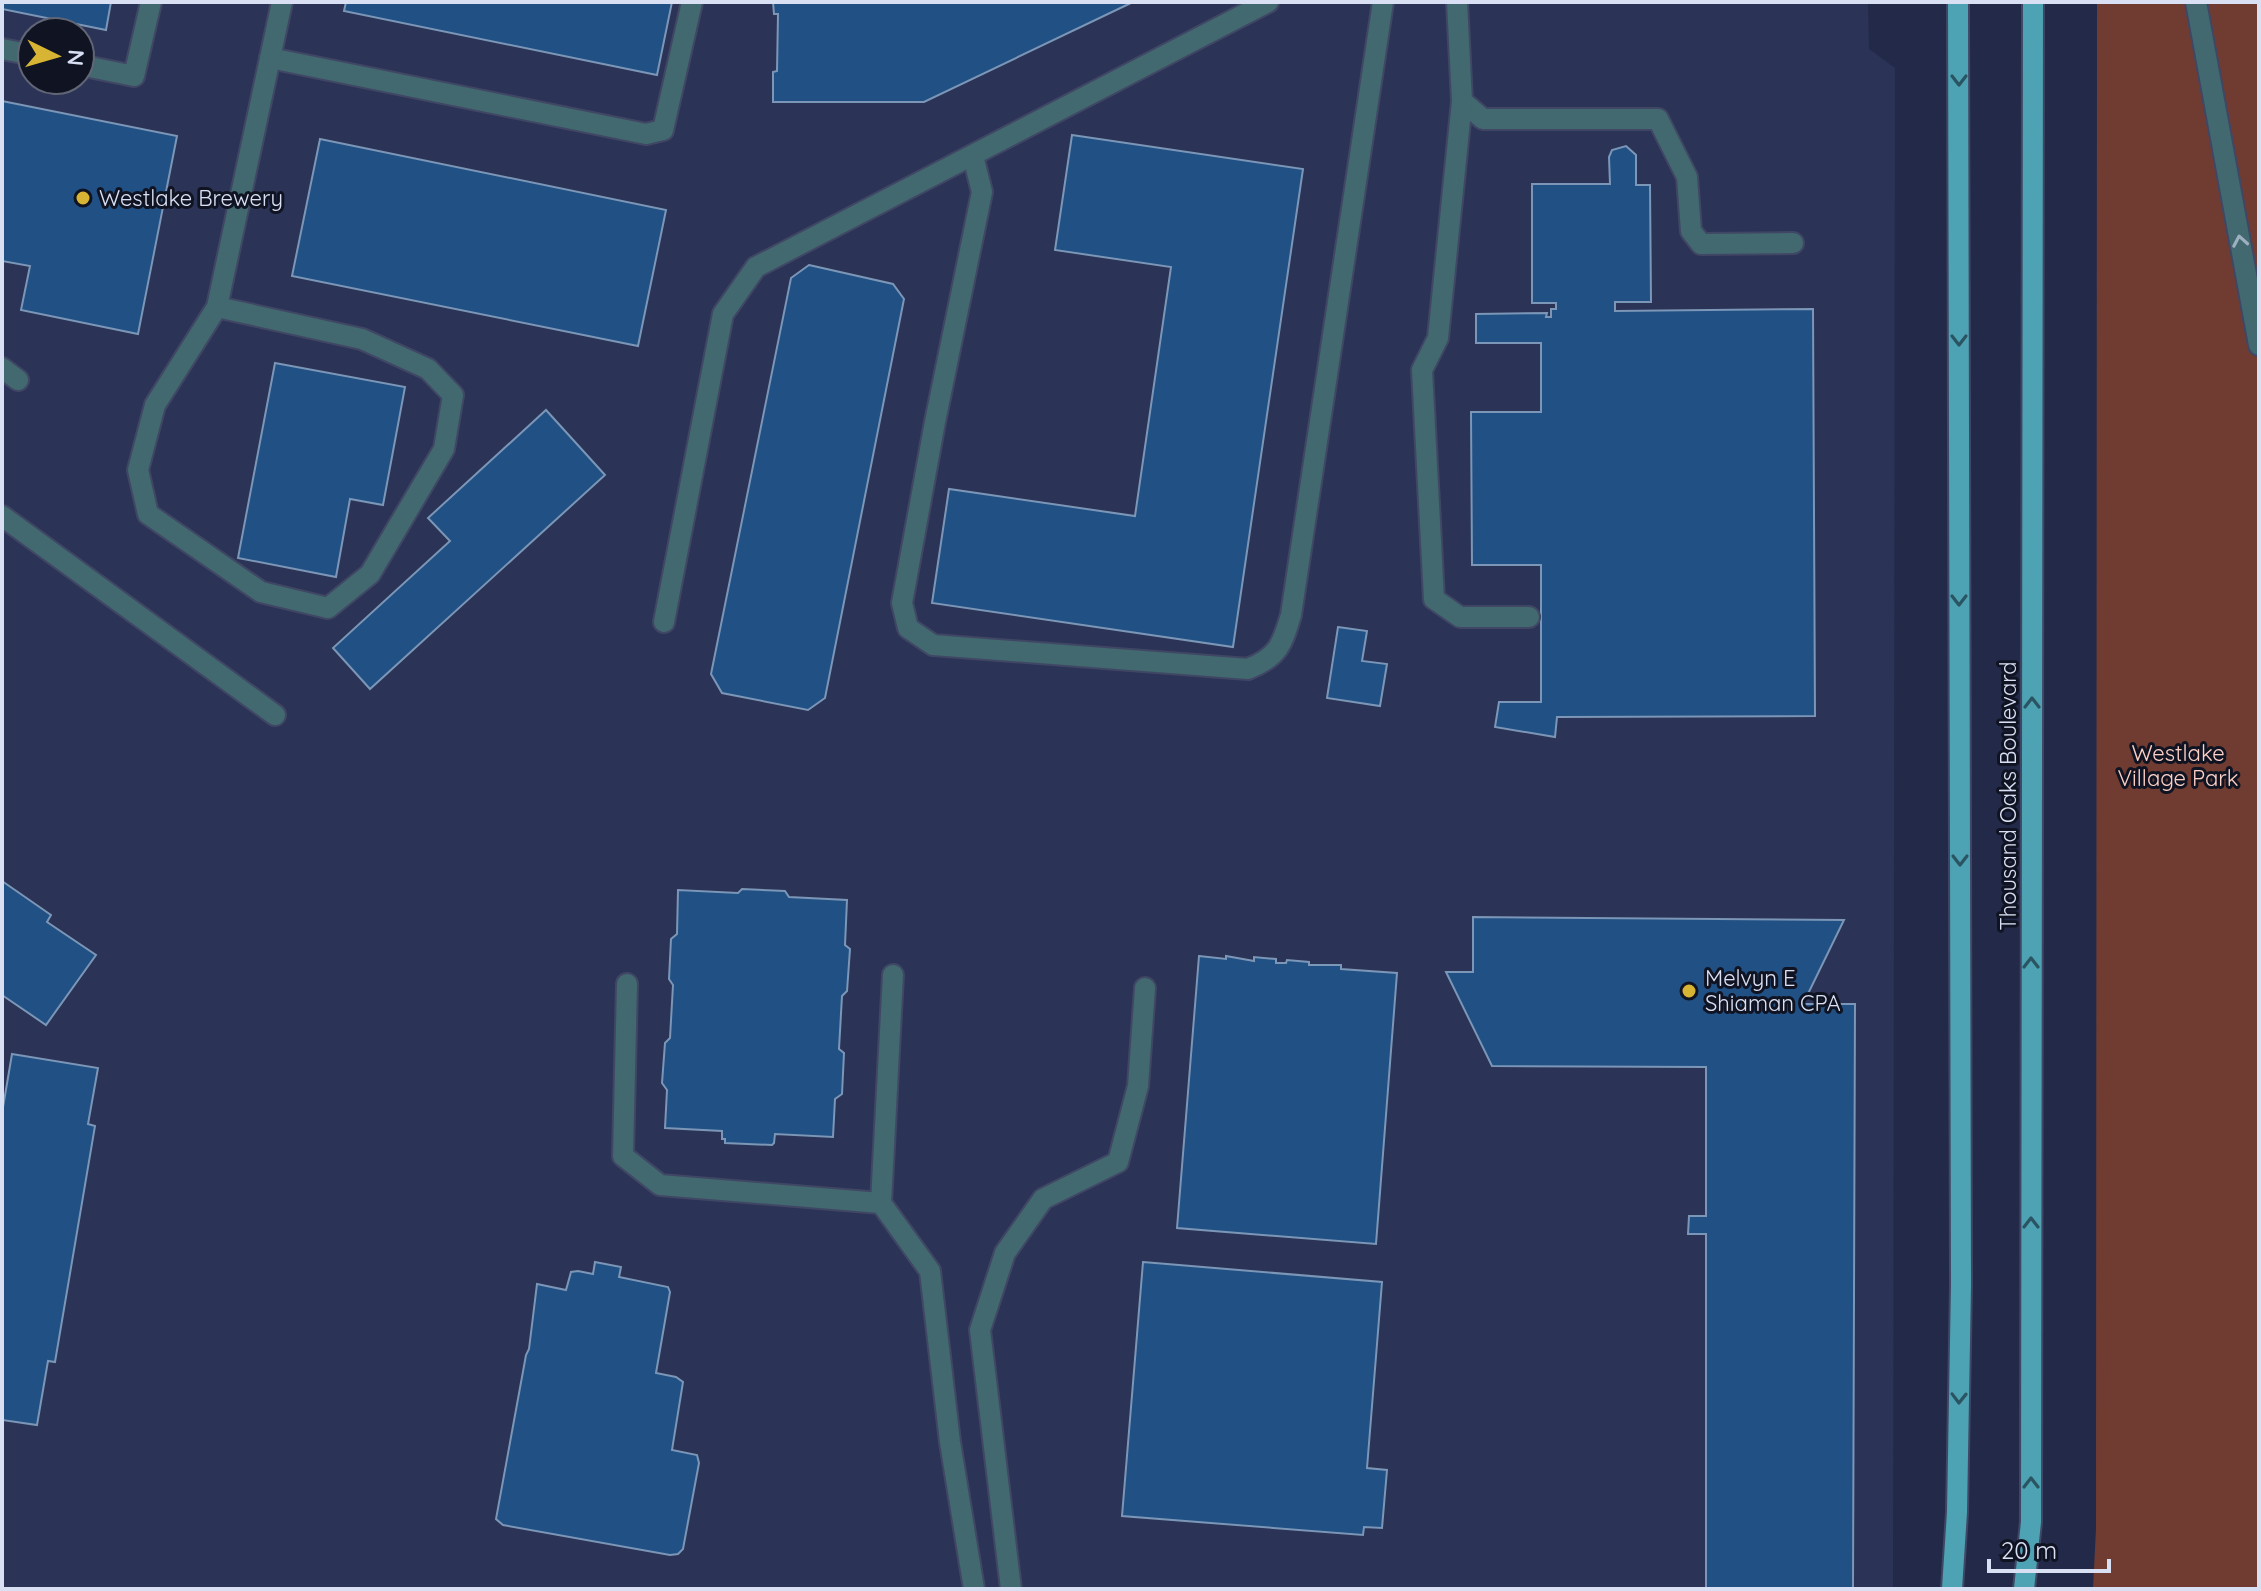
<svg xmlns="http://www.w3.org/2000/svg" width="2261" height="1591" font-family="Quicksand,sans-serif">
	<style>
		.built { fill: #2b3357; fill-rule: evenodd }
		.green { fill: #703c32 }
		.building { fill: #215084; stroke: #7b96b6; stroke-width: 2 }
		.lines { fill: none; stroke-linecap: round; stroke-linejoin: round }
		.minor-casing { stroke: #404764; stroke-width: 24 }
		.major-casing { stroke: #404764; stroke-width: 24 }
		.minor { stroke: #426870; stroke-width: 20 }
		.major { stroke: #4da2b3; stroke-width: 20 }
		.oneway { stroke: #2b5463 }
		.oneway2 { stroke: #9db0bf }
		.poi-dot { fill: #d7b434; stroke: #101422; stroke-width: 3 }
		.labels { text-anchor: middle; dominant-baseline: central; stroke-width: 6; stroke-linejoin: round; paint-order: stroke }
		.poi-label { font-size: 22px; fill: #dae0f4; stroke: #101422; text-anchor: start }
		.park-label { font-size: 22px; fill: #fdd0c6; stroke: #101422 }
		.street-label { font-size: 22px; fill: #dae0f4; stroke: #101422 }
	</style>
	<rect width="100%" height="100%" fill="#232a49"/>
	<path class="built" d="M 2,2 L 1868,2 L 1869,49 L 1895,68 L 1893,1589 L 2,1589 ZM 32,32 L 80,32 L 80,80 L 32,80 Z"/>
	<path class="green" d="M 2097,2 L 2259,2 L 2259,1589 L 2093,1589 L 2096,1529 Z"/>
	<g class="building">
		<path d="M 2,2 L 111,2 L 106,30 L 2,9 Z"/>
		<path d="M 346,2 L 672,2 L 657,75 L 344,11 Z"/>
		<path d="M 773,2 L 1133,2 L 924,102 L 773,102 L 773,72 L 777,71 L 778,14 L 774,14 Z"/>
		<path d="M 2,101 L 177,136 L 138,334 L 21,310 L 30,266 L 2,261 Z"/>
		<path d="M 1072,135 L 1303,169 L 1233,647 L 932,603 L 949,489 L 1135,516 L 1171,267 L 1055,250 Z"/>
		<path d="M 320,139 L 666,210 L 638,346 L 292,276 Z"/>
		<path d="M 1626,146 L 1636,155 L 1636,185 L 1650,185 L 1651,302 L 1615,302 L 1615,311 L 1813,309 L 1815,716 L 1557,717 L 1555,737 L 1495,727 L 1499,702 L 1541,702 L 1541,565 L 1472,565 L 1471,412 L 1541,412 L 1541,343 L 1476,343 L 1476,314 L 1547,313 L 1546,317 L 1551,317 L 1551,309 L 1556,309 L 1556,303 L 1532,303 L 1532,184 L 1610,184 L 1609,157 L 1612,150 Z"/>
		<path d="M 809,265 L 893,284 L 904,299 L 825,698 L 808,710 L 722,693 L 711,674 L 791,278 Z"/>
		<path d="M 275,363 L 405,387 L 383,505 L 350,499 L 336,577 L 238,558 Z"/>
		<path d="M 546,410 L 605,475 L 370,689 L 333,648 L 450,541 L 428,518 Z"/>
		<path d="M 1338,627 L 1367,631 L 1362,661 L 1387,664 L 1380,706 L 1327,698 Z"/>
		<path d="M 2,881 L 51,915 L 47,922 L 96,955 L 46,1025 L 2,995 Z"/>
		<path d="M 742,889 L 785,891 L 789,897 L 847,900 L 845,945 L 850,949 L 847,991 L 842,996 L 839,1049 L 844,1053 L 842,1094 L 835,1099 L 833,1137 L 775,1134 L 774,1143 L 772,1145 L 725,1143 L 725,1139 L 722,1139 L 722,1131 L 665,1128 L 667,1090 L 662,1083 L 665,1043 L 670,1038 L 673,985 L 669,979 L 671,939 L 677,934 L 678,890 L 738,893 Z"/>
		<path d="M 1473,917 L 1844,920 L 1803,1004 L 1855,1004 L 1853,1589 L 1706,1589 L 1706,1234 L 1688,1234 L 1689,1216 L 1706,1216 L 1706,1067 L 1492,1066 L 1446,972 L 1473,972 Z"/>
		<path d="M 1199,956 L 1226,959 L 1226,956 L 1254,961 L 1254,957 L 1276,959 L 1276,963 L 1286,963 L 1287,960 L 1309,962 L 1309,965 L 1341,965 L 1341,969 L 1397,973 L 1376,1244 L 1177,1228 Z"/>
		<path d="M 12,1054 L 98,1068 L 88,1124 L 95,1126 L 55,1362 L 48,1361 L 37,1425 L 2,1420 L 2,1113 Z"/>
		<path d="M 595,1262 L 621,1267 L 619,1277 L 668,1287 L 670,1292 L 656,1373 L 676,1377 L 683,1382 L 672,1450 L 697,1455 L 699,1463 L 683,1549 L 678,1554 L 670,1555 L 503,1525 L 496,1519 L 526,1355 L 529,1349 L 537,1284 L 566,1290 L 571,1272 L 578,1271 L 593,1274 Z"/>
		<path d="M 1143,1262 L 1382,1282 L 1367,1468 L 1387,1470 L 1382,1528 L 1364,1527 L 1363,1535 L 1122,1516 Z"/>
	</g>
	<g class="lines">
		<g class="minor-casing">
			<g id="minor">
				<path d="M 1457,2 L 1462,101 L 1483,119 L 1658,119 L 1687,177 L 1691,231 L 1701,244 L 1793,243"/>
				<path d="M 2196,2 L 2259,345"/>
				<path d="M 2,49 L 32,55"/>
				<path d="M 270,58 L 646,134 L 663,130 L 692,2"/>
				<path d="M 80,65 L 134,76 L 151,2"/>
				<path d="M 1462,101 L 1438,338 L 1422,370 L 1434,599 L 1460,617 L 1529,617"/>
				<path d="M 973,156 L 982,192 L 935,422 L 902,603 L 908,628 L 933,645 L 1248,669 C 1278,657 1282,645 1291,615 L 1383,2"/>
				<path d="M 217,307 L 362,339 L 428,369 L 453,395 L 444,449 L 370,574 L 328,608 L 261,592 L 148,514 L 138,470 L 155,405 L 217,307 L 282,2"/>
				<path d="M 2,368 L 18,380"/>
				<path d="M 2,516 L 275,715"/>
				<path d="M 664,622 L 723,314 L 756,267 L 1268,2"/>
				<path d="M 893,975 L 881,1203 L 930,1271 L 950,1442 L 974,1589"/>
				<path d="M 627,984 L 623,1156 L 660,1185 L 881,1203"/>
				<path d="M 1011,1589 L 980,1330 L 1005,1253 L 1043,1199 L 1118,1162 L 1138,1086 L 1145,988"/>
			</g>
		</g>
		<g class="major-casing">
			<g id="major">
				<path d="M 1952,1589 L 1957,1512 L 1961,1285 L 1958,2"/>
				<path d="M 2024,1589 L 2031,1522 L 2033,2"/>
			</g>
		</g>
		<use href="#minor" class="minor"/>
		<use href="#major" class="major"/>
	</g>
	<defs><path id="oneway-chevron" d="M-2-3.5L2.5 0L-2 3.5" fill="none" stroke-width="1.6" stroke-linecap="round" stroke-linejoin="round" transform="scale(2)"/></defs>
	<g class="oneway">
		<use href="#oneway-chevron" transform="translate(1959 80) rotate(90)"/>
		<use href="#oneway-chevron" transform="translate(1959 340) rotate(90)"/>
		<use href="#oneway-chevron" transform="translate(1959 600) rotate(90)"/>
		<use href="#oneway-chevron" transform="translate(2032 703) rotate(-90)"/>
		<use href="#oneway-chevron" transform="translate(1960 860) rotate(90)"/>
		<use href="#oneway-chevron" transform="translate(2031 963) rotate(-90)"/>
		<use href="#oneway-chevron" transform="translate(2031 1223) rotate(-90)"/>
		<use href="#oneway-chevron" transform="translate(1959 1398) rotate(91)"/>
		<use href="#oneway-chevron" transform="translate(2031 1483) rotate(-90)"/>
	</g>
	<use class="oneway2" href="#oneway-chevron" transform="translate(2240 241) rotate(-100)"/>
	<g class="poi-dot">
		<circle cx="83" cy="198" r="8"/>
		<circle cx="1689" cy="991" r="8"/>
	</g>
	<g class="labels">
		<g class="poi-label">
			<text x="99" y="198">Westlake Brewery</text>
			<text x="1705" y="978">Melvyn E<tspan x="1705" dy="25">Shiaman CPA</tspan></text>
		</g>
		<g class="park-label">
			<text x="2178" y="753">Westlake<tspan x="2178" dy="25">Village Park</tspan></text>
		</g>
		<g class="street-label">
			<text transform="translate(2008 796) rotate(-90)">Thousand Oaks Boulevard</text>
		</g>
	</g>
	<rect width="2261" height="1591" fill="none" stroke="#dae0f4" stroke-width="8"/>
	<g transform="translate(56 56) rotate(95)"><circle r="38" fill="#101422" stroke="#616676" stroke-width="2"/>
	<path d="M0-6L14 30L0 20L-14 30Z" fill="#d7b434"/>
	<text y="-12" font-size="22" font-weight="bold" text-anchor="middle" fill="#dae0f4">N</text>
	</g>
	<path d="M1989 1559v12h120v-12" fill="none" stroke="#dae0f4" stroke-width="4"/>
	<text x="2001" y="1559" font-size="24" fill="#dae0f4" stroke="#101422" stroke-width="6" paint-order="stroke">20 m</text>
</svg>
